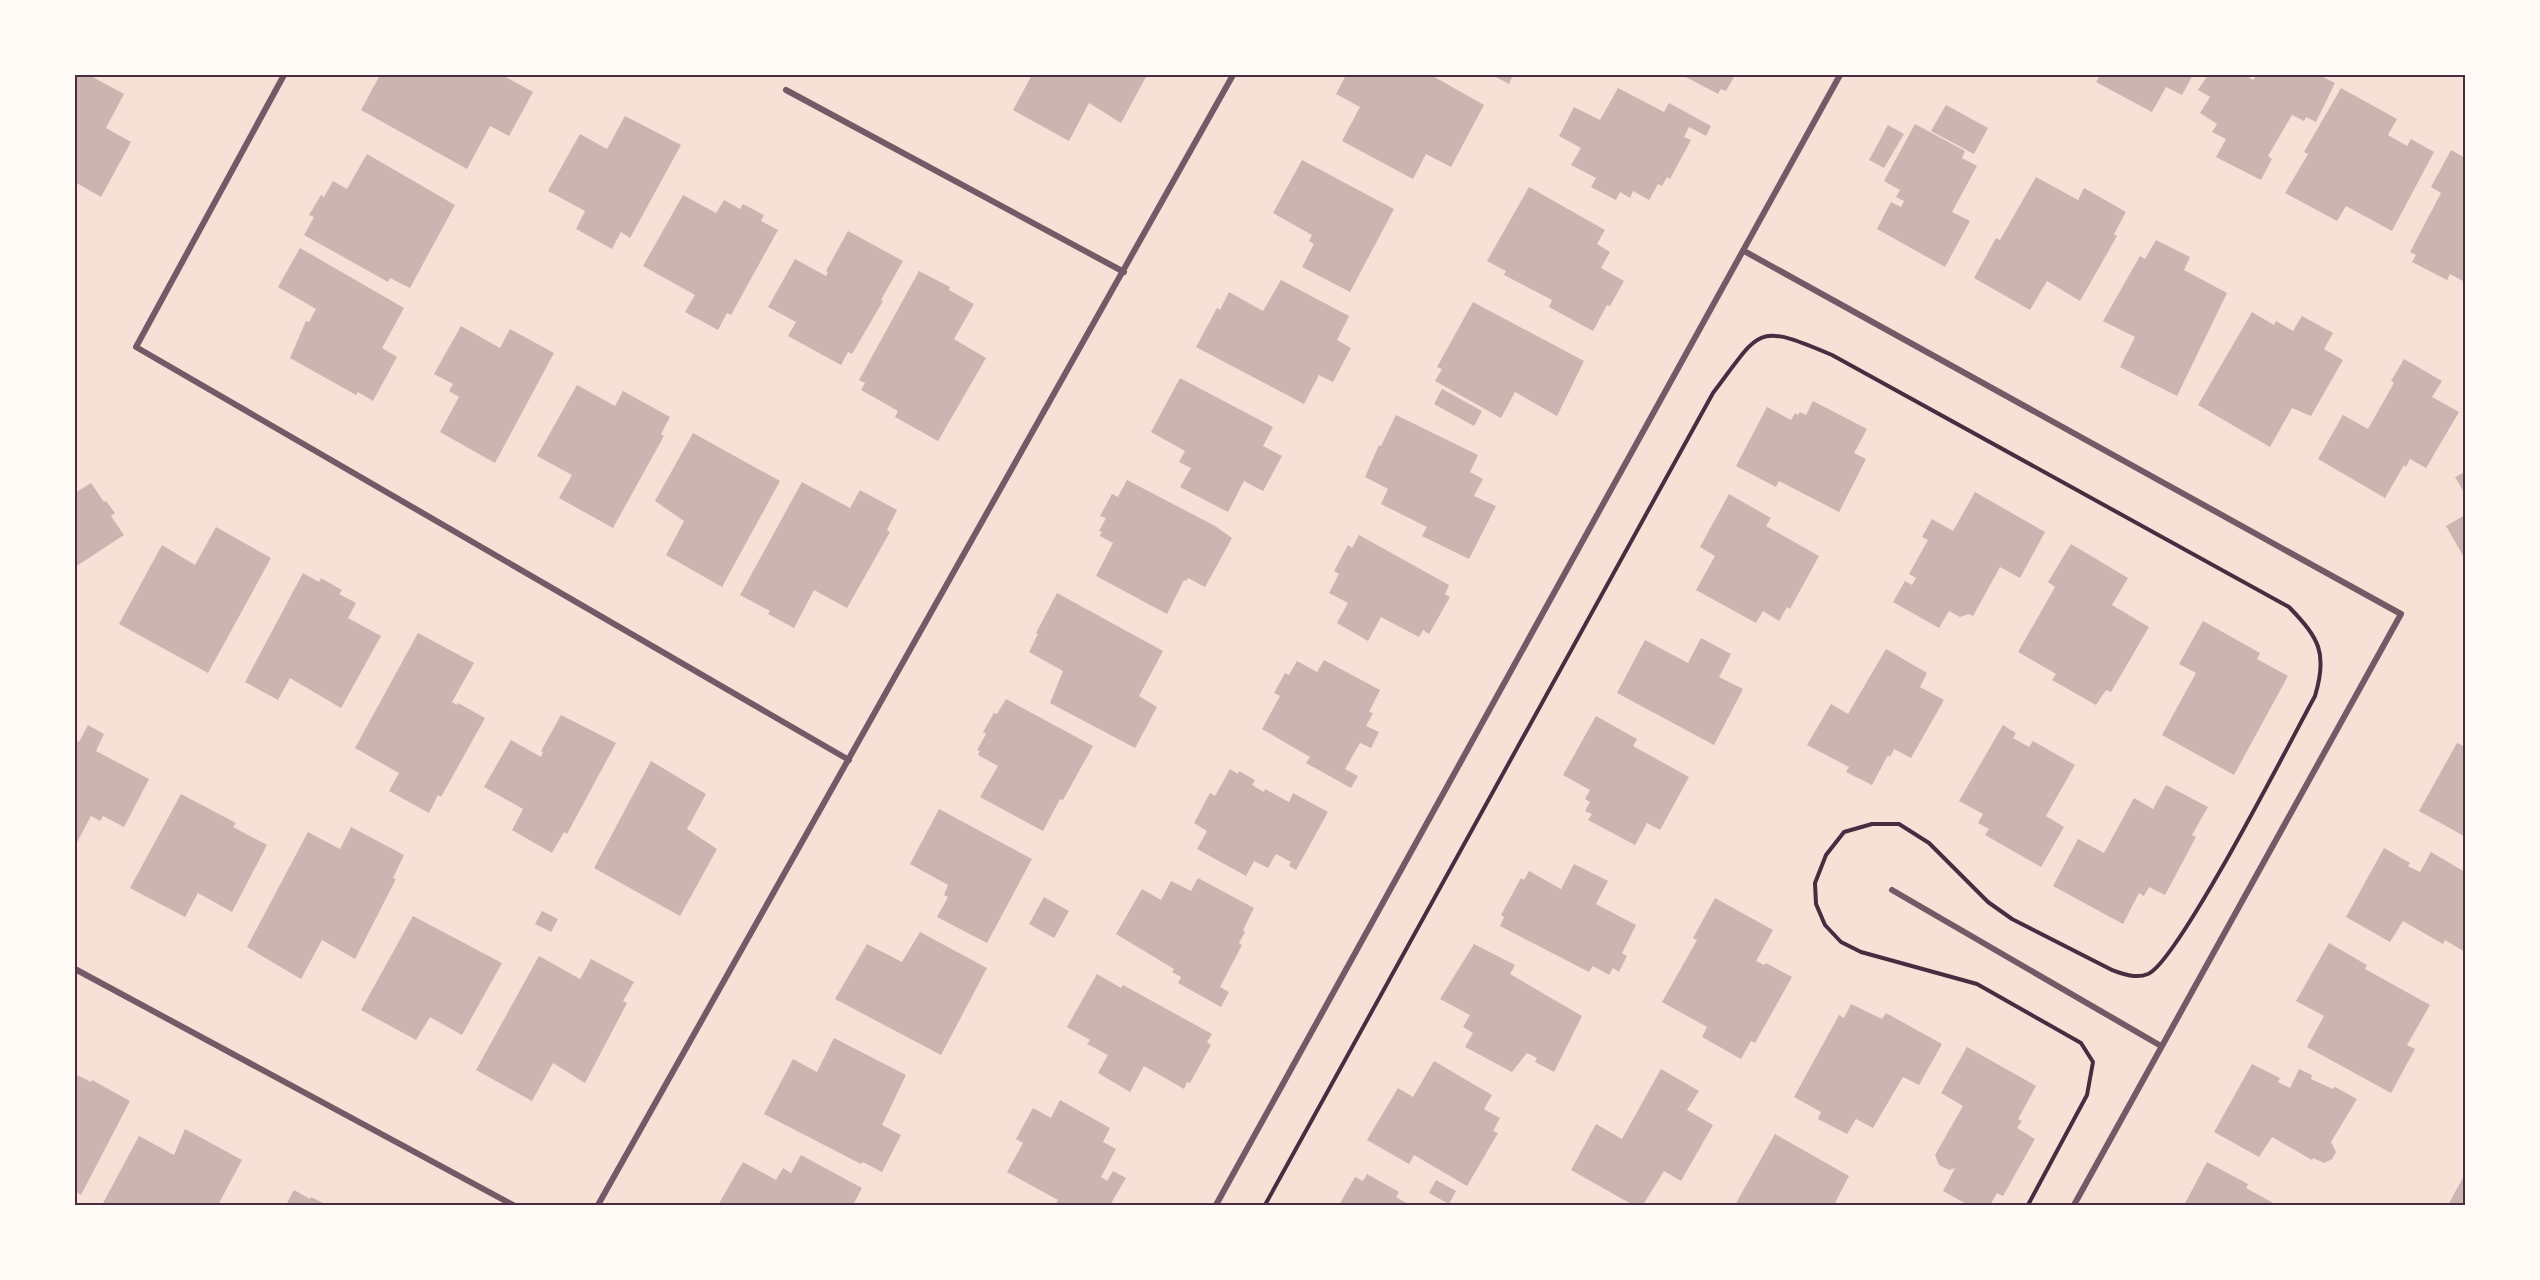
<svg xmlns="http://www.w3.org/2000/svg" width="2540" height="1280" font-family="'IBM Plex Serif',serif">
	<style>
		.building { fill: #ccb4b1 }
		.lines { fill: none; stroke-linecap: round; stroke-linejoin: round }
		.path { stroke: #4a2c40; stroke-width: 4 }
		.minor { stroke: #755966; stroke-width: 6 }
		.neatline { fill: none; stroke: #4a2c40; stroke-width: 2 }
	</style>
	<rect width="100%" height="100%" fill="#f7e1d7"/>
	<g class="building">
		<path d="M 75,75 L 89,75 L 124,94 L 106,128 L 131,142 L 101,197 L 75,182 Z"/>
		<path d="M 380,75 L 502,75 L 533,92 L 509,136 L 490,126 L 467,169 L 361,110 Z"/>
		<path d="M 1032,75 L 1147,75 L 1121,123 L 1089,103 L 1069,141 L 1013,110 Z"/>
		<path d="M 1346,75 L 1431,75 L 1484,105 L 1451,167 L 1426,154 L 1413,179 L 1342,141 L 1360,107 L 1336,94 Z"/>
		<path d="M 1492,75 L 1513,75 L 1509,84 Z"/>
		<path d="M 1682,75 L 1735,75 L 1726,91 L 1721,89 L 1718,94 Z"/>
		<path d="M 2100,75 L 2193,75 L 2182,95 L 2166,87 L 2152,112 L 2096,82 Z"/>
		<path d="M 2208,75 L 2245,75 L 2253,80 L 2257,75 L 2319,75 L 2335,83 L 2316,122 L 2306,117 L 2304,121 L 2292,115 L 2268,156 L 2272,159 L 2261,180 L 2216,157 L 2226,139 L 2212,132 L 2217,124 L 2200,113 L 2210,97 L 2198,90 Z"/>
		<path d="M 1618,88 L 1664,112 L 1669,103 L 1711,126 L 1706,136 L 1689,127 L 1684,137 L 1691,140 L 1670,179 L 1667,177 L 1662,186 L 1658,184 L 1649,200 L 1633,191 L 1630,198 L 1620,192 L 1616,200 L 1591,187 L 1596,178 L 1571,165 L 1581,148 L 1559,136 L 1574,107 L 1600,120 Z"/>
		<path d="M 2341,88 L 2397,119 L 2388,135 L 2407,146 L 2411,139 L 2434,152 L 2392,231 L 2346,206 L 2337,221 L 2285,193 L 2308,154 L 2304,152 Z"/>
		<path d="M 1946,105 L 1988,128 L 1974,154 L 1931,131 Z"/>
		<path d="M 625,116 L 681,145 L 630,238 L 621,232 L 612,249 L 576,229 L 585,211 L 548,191 L 580,134 L 607,149 Z"/>
		<path d="M 1915,124 L 1965,151 L 1962,158 L 1977,166 L 1952,212 L 1970,221 L 1945,267 L 1877,229 L 1891,202 L 1901,207 L 1904,201 L 1896,197 L 1900,190 L 1884,181 Z"/>
		<path d="M 1888,125 L 1904,134 L 1884,168 L 1869,160 Z"/>
		<path d="M 2451,150 L 2465,158 L 2465,282 L 2450,274 L 2447,280 L 2412,262 L 2416,255 L 2410,252 L 2441,193 L 2431,187 Z"/>
		<path d="M 367,154 L 455,205 L 410,288 L 390,278 L 388,282 L 304,235 L 314,217 L 309,215 L 321,195 L 324,197 L 333,181 L 347,189 Z"/>
		<path d="M 1302,160 L 1394,209 L 1350,292 L 1302,267 L 1314,244 L 1309,241 L 1312,235 L 1273,213 Z"/>
		<path d="M 2036,177 L 2078,200 L 2084,188 L 2126,212 L 2114,234 L 2117,236 L 2080,301 L 2047,281 L 2030,310 L 1974,278 L 1996,238 L 2000,240 Z"/>
		<path d="M 1529,187 L 1605,230 L 1597,244 L 1610,252 L 1601,268 L 1624,281 L 1610,306 L 1607,305 L 1593,331 L 1549,307 L 1552,300 L 1504,275 L 1506,271 L 1487,261 Z"/>
		<path d="M 683,195 L 716,213 L 724,200 L 740,209 L 743,204 L 764,215 L 761,221 L 778,230 L 731,315 L 727,313 L 718,330 L 685,312 L 695,295 L 643,266 Z"/>
		<path d="M 848,231 L 903,261 L 881,300 L 883,301 L 852,354 L 848,352 L 841,365 L 788,336 L 796,322 L 768,307 L 795,259 L 826,276 L 828,272 L 826,271 Z"/>
		<path d="M 2156,240 L 2190,257 L 2184,270 L 2227,293 L 2177,396 L 2120,367 L 2135,337 L 2103,321 L 2140,256 L 2145,259 Z"/>
		<path d="M 300,248 L 404,308 L 382,348 L 397,357 L 373,401 L 358,392 L 356,395 L 290,358 L 306,321 L 309,322 L 316,309 L 278,287 Z"/>
		<path d="M 919,271 L 950,287 L 949,290 L 974,304 L 954,339 L 986,358 L 938,441 L 895,417 L 898,411 L 861,390 L 865,383 L 859,380 Z"/>
		<path d="M 1281,280 L 1349,316 L 1337,340 L 1351,348 L 1333,382 L 1319,375 L 1304,404 L 1196,347 L 1217,308 L 1220,310 L 1229,292 L 1263,311 Z"/>
		<path d="M 1473,302 L 1584,361 L 1557,416 L 1515,392 L 1501,418 L 1435,381 L 1442,369 L 1437,367 Z"/>
		<path d="M 2252,312 L 2274,325 L 2276,321 L 2293,331 L 2302,316 L 2333,333 L 2324,349 L 2343,360 L 2311,416 L 2292,408 L 2270,447 L 2198,405 Z"/>
		<path d="M 461,326 L 500,348 L 510,329 L 554,353 L 495,463 L 440,432 L 459,397 L 449,391 L 453,384 L 434,374 Z"/>
		<path d="M 2404,359 L 2442,381 L 2432,397 L 2459,412 L 2426,468 L 2410,459 L 2406,467 L 2404,465 L 2385,498 L 2318,459 L 2343,415 L 2368,429 L 2394,383 L 2391,381 Z"/>
		<path d="M 1180,378 L 1273,427 L 1263,446 L 1282,456 L 1263,491 L 1244,481 L 1228,512 L 1180,487 L 1191,468 L 1179,462 L 1185,451 L 1151,432 Z"/>
		<path d="M 577,385 L 615,406 L 623,391 L 670,417 L 661,434 L 664,436 L 613,528 L 559,498 L 572,475 L 537,456 Z"/>
		<path d="M 1442,389 L 1482,411 L 1474,426 L 1434,404 Z"/>
		<path d="M 1813,401 L 1867,429 L 1854,453 L 1866,459 L 1839,512 L 1779,481 L 1776,487 L 1736,466 L 1767,407 L 1791,420 L 1795,413 L 1798,415 L 1800,412 L 1806,415 Z"/>
		<path d="M 1396,415 L 1478,455 L 1470,472 L 1483,479 L 1474,496 L 1496,506 L 1469,559 L 1422,536 L 1427,527 L 1381,504 L 1388,489 L 1365,477 L 1379,445 L 1381,446 Z"/>
		<path d="M 693,433 L 780,481 L 722,587 L 666,555 L 684,521 L 655,501 Z"/>
		<path d="M 2465,472 L 2465,494 L 2455,477 Z"/>
		<path d="M 1127,480 L 1215,526 L 1232,538 L 1205,587 L 1188,578 L 1186,581 L 1184,580 L 1167,614 L 1096,576 L 1113,543 L 1100,536 L 1102,532 L 1099,531 L 1106,518 L 1100,516 L 1112,494 L 1118,497 Z"/>
		<path d="M 802,482 L 850,508 L 860,490 L 897,510 L 887,530 L 890,532 L 847,608 L 814,590 L 794,628 L 768,614 L 770,611 L 740,595 Z"/>
		<path d="M 91,483 L 104,502 L 106,501 L 115,513 L 111,516 L 124,535 L 75,567 L 75,493 Z"/>
		<path d="M 1975,492 L 2045,532 L 2020,578 L 2000,567 L 1973,616 L 1969,614 L 1960,617 L 1949,611 L 1939,628 L 1893,602 L 1905,581 L 1912,585 L 1916,578 L 1909,574 L 1928,540 L 1922,537 L 1932,519 L 1953,531 Z"/>
		<path d="M 1729,494 L 1771,518 L 1766,526 L 1819,556 L 1790,609 L 1787,607 L 1779,621 L 1763,611 L 1756,623 L 1696,590 L 1715,556 L 1700,547 Z"/>
		<path d="M 2465,515 L 2465,559 L 2446,526 Z"/>
		<path d="M 216,527 L 271,558 L 208,673 L 119,624 L 162,545 L 195,565 Z"/>
		<path d="M 1359,535 L 1449,585 L 1445,594 L 1450,597 L 1429,634 L 1423,630 L 1419,637 L 1381,617 L 1368,641 L 1337,623 L 1348,603 L 1329,593 L 1339,574 L 1334,571 L 1348,545 L 1352,548 Z"/>
		<path d="M 2071,544 L 2128,578 L 2112,605 L 2149,627 L 2111,692 L 2106,690 L 2096,705 L 2052,680 L 2056,674 L 2018,652 L 2055,587 L 2048,582 Z"/>
		<path d="M 303,573 L 319,582 L 321,578 L 342,590 L 339,594 L 356,603 L 348,618 L 381,636 L 341,708 L 290,678 L 278,700 L 245,682 Z"/>
		<path d="M 1057,593 L 1163,651 L 1139,696 L 1157,707 L 1135,748 L 1050,703 L 1063,671 L 1029,652 L 1038,634 L 1036,633 Z"/>
		<path d="M 2203,621 L 2260,653 L 2257,659 L 2288,676 L 2234,775 L 2162,735 L 2196,673 L 2179,664 Z"/>
		<path d="M 418,633 L 474,663 L 452,702 L 457,705 L 458,703 L 485,718 L 441,797 L 438,795 L 429,813 L 389,791 L 399,773 L 355,748 Z"/>
		<path d="M 1701,638 L 1731,654 L 1719,677 L 1743,689 L 1714,745 L 1617,693 L 1645,640 L 1688,663 Z"/>
		<path d="M 1886,649 L 1927,673 L 1920,687 L 1944,700 L 1911,758 L 1894,749 L 1890,757 L 1888,755 L 1872,785 L 1846,772 L 1849,767 L 1807,745 L 1831,704 L 1848,714 Z"/>
		<path d="M 1324,660 L 1380,690 L 1369,712 L 1373,713 L 1366,726 L 1379,732 L 1371,748 L 1360,743 L 1345,769 L 1358,776 L 1351,788 L 1306,763 L 1310,757 L 1262,729 L 1280,696 L 1274,693 L 1285,673 L 1289,675 L 1297,661 L 1317,672 Z"/>
		<path d="M 1006,699 L 1093,746 L 1063,800 L 1060,799 L 1043,831 L 980,797 L 998,766 L 978,755 L 980,751 L 977,750 L 986,734 L 983,732 L 994,713 L 997,714 Z"/>
		<path d="M 561,715 L 616,743 L 567,834 L 564,832 L 552,853 L 512,830 L 523,809 L 484,787 L 511,740 L 541,757 L 543,752 L 541,751 Z"/>
		<path d="M 1596,716 L 1637,739 L 1633,746 L 1689,777 L 1660,830 L 1647,823 L 1635,845 L 1588,820 L 1592,814 L 1585,811 L 1590,802 L 1585,799 L 1590,790 L 1563,775 Z"/>
		<path d="M 88,725 L 104,734 L 96,751 L 149,779 L 124,827 L 103,816 L 100,821 L 91,816 L 75,846 L 75,740 L 79,742 Z"/>
		<path d="M 2003,725 L 2016,733 L 2013,738 L 2029,747 L 2033,741 L 2075,765 L 2046,816 L 2064,827 L 2041,867 L 1985,835 L 1989,829 L 1978,823 L 1983,814 L 1959,801 Z"/>
		<path d="M 2457,743 L 2465,747 L 2464,836 L 2419,811 Z"/>
		<path d="M 651,761 L 706,794 L 687,829 L 717,849 L 680,916 L 594,868 Z"/>
		<path d="M 1230,769 L 1238,774 L 1239,771 L 1255,780 L 1252,785 L 1264,792 L 1265,789 L 1289,802 L 1293,793 L 1328,812 L 1296,870 L 1289,866 L 1291,862 L 1276,854 L 1268,868 L 1254,861 L 1246,876 L 1197,849 L 1207,831 L 1194,823 L 1210,793 L 1215,796 Z"/>
		<path d="M 2166,785 L 2208,807 L 2192,835 L 2196,837 L 2165,895 L 2149,887 L 2144,896 L 2139,893 L 2123,924 L 2053,886 L 2078,839 L 2104,853 L 2134,798 L 2153,809 Z"/>
		<path d="M 181,794 L 236,823 L 233,827 L 267,845 L 232,912 L 198,893 L 185,917 L 130,888 Z"/>
		<path d="M 939,809 L 1032,859 L 987,943 L 937,917 L 948,897 L 944,895 L 948,885 L 910,864 Z"/>
		<path d="M 351,827 L 404,855 L 393,878 L 396,879 L 355,959 L 322,940 L 301,979 L 247,947 L 308,832 L 340,849 Z"/>
		<path d="M 2384,848 L 2410,863 L 2408,866 L 2420,872 L 2431,852 L 2465,872 L 2465,952 L 2445,940 L 2443,944 L 2403,921 L 2390,942 L 2346,917 Z"/>
		<path d="M 1574,864 L 1608,881 L 1596,904 L 1636,925 L 1622,953 L 1627,956 L 1619,972 L 1613,968 L 1609,975 L 1593,966 L 1589,972 L 1500,926 L 1504,917 L 1501,915 L 1521,878 L 1524,880 L 1529,871 L 1561,889 Z"/>
		<path d="M 1198,878 L 1254,908 L 1243,930 L 1245,932 L 1239,943 L 1242,945 L 1220,987 L 1229,992 L 1221,1007 L 1178,983 L 1181,977 L 1172,972 L 1174,969 L 1116,934 L 1142,889 L 1161,900 L 1171,881 L 1191,891 Z"/>
		<path d="M 1044,897 L 1069,911 L 1054,938 L 1029,924 Z"/>
		<path d="M 1715,898 L 1773,930 L 1756,961 L 1764,965 L 1766,963 L 1792,977 L 1755,1043 L 1751,1041 L 1741,1059 L 1702,1037 L 1707,1027 L 1662,1002 L 1697,940 L 1693,938 Z"/>
		<path d="M 542,911 L 558,919 L 551,932 L 535,924 Z"/>
		<path d="M 413,916 L 502,963 L 462,1035 L 430,1017 L 416,1040 L 361,1010 Z"/>
		<path d="M 920,932 L 987,968 L 941,1055 L 835,999 L 867,944 L 902,962 Z"/>
		<path d="M 2329,943 L 2367,965 L 2365,969 L 2430,1005 L 2407,1045 L 2415,1049 L 2391,1093 L 2307,1047 L 2324,1016 L 2296,1001 Z"/>
		<path d="M 1474,944 L 1515,965 L 1510,974 L 1582,1016 L 1554,1072 L 1535,1062 L 1537,1058 L 1527,1053 L 1512,1072 L 1465,1047 L 1473,1033 L 1463,1027 L 1470,1015 L 1440,999 Z"/>
		<path d="M 539,956 L 580,979 L 591,959 L 634,982 L 623,1001 L 627,1003 L 585,1083 L 553,1063 L 532,1101 L 476,1070 Z"/>
		<path d="M 1097,974 L 1121,988 L 1123,985 L 1212,1034 L 1207,1042 L 1211,1045 L 1190,1083 L 1187,1082 L 1184,1089 L 1144,1066 L 1130,1092 L 1098,1073 L 1108,1055 L 1087,1044 L 1090,1040 L 1067,1027 Z"/>
		<path d="M 1851,1004 L 1882,1019 L 1886,1013 L 1942,1044 L 1919,1085 L 1903,1077 L 1873,1128 L 1856,1119 L 1847,1134 L 1818,1119 L 1821,1112 L 1794,1097 L 1839,1015 L 1844,1018 Z"/>
		<path d="M 834,1038 L 906,1075 L 882,1125 L 901,1135 L 882,1172 L 863,1162 L 861,1164 L 764,1114 L 793,1059 L 817,1072 Z"/>
		<path d="M 1967,1047 L 2036,1086 L 2018,1119 L 2022,1121 L 2017,1128 L 2035,1139 L 2003,1196 L 1997,1193 L 1990,1205 L 1968,1205 L 1943,1191 L 1955,1168 L 1949,1170 L 1939,1165 L 1935,1155 L 1963,1106 L 1941,1093 Z"/>
		<path d="M 1434,1061 L 1492,1095 L 1484,1109 L 1500,1118 L 1493,1131 L 1498,1133 L 1467,1186 L 1414,1155 L 1409,1164 L 1367,1140 L 1398,1088 L 1413,1097 Z"/>
		<path d="M 2252,1064 L 2280,1078 L 2278,1082 L 2290,1088 L 2299,1069 L 2312,1075 L 2311,1079 L 2333,1089 L 2335,1087 L 2357,1099 L 2331,1142 L 2336,1152 L 2332,1159 L 2324,1163 L 2313,1158 L 2312,1160 L 2272,1137 L 2259,1157 L 2214,1132 Z"/>
		<path d="M 1661,1069 L 1699,1091 L 1687,1110 L 1713,1125 L 1681,1181 L 1664,1171 L 1643,1205 L 1633,1205 L 1571,1170 L 1596,1124 L 1622,1139 Z"/>
		<path d="M 75,1074 L 91,1082 L 92,1080 L 130,1101 L 81,1195 L 75,1191 Z"/>
		<path d="M 1060,1100 L 1110,1128 L 1103,1142 L 1116,1149 L 1101,1177 L 1107,1181 L 1113,1171 L 1126,1178 L 1110,1205 L 1055,1205 L 1058,1200 L 1007,1172 L 1023,1143 L 1016,1139 L 1033,1108 L 1051,1118 Z"/>
		<path d="M 185,1129 L 242,1160 L 218,1205 L 102,1205 L 139,1136 L 174,1155 Z"/>
		<path d="M 1775,1134 L 1849,1176 L 1834,1205 L 1735,1205 Z"/>
		<path d="M 801,1155 L 862,1188 L 853,1205 L 718,1205 L 743,1162 L 776,1180 L 783,1168 L 791,1173 Z"/>
		<path d="M 2207,1162 L 2248,1184 L 2246,1188 L 2277,1205 L 2184,1205 Z"/>
		<path d="M 1367,1174 L 1399,1192 L 1396,1197 L 1410,1205 L 1339,1205 L 1355,1177 L 1363,1181 Z"/>
		<path d="M 2465,1174 L 2465,1205 L 2448,1205 Z"/>
		<path d="M 1436,1180 L 1456,1191 L 1449,1204 L 1429,1193 Z"/>
		<path d="M 294,1190 L 310,1199 L 311,1197 L 327,1205 L 286,1205 Z"/>
	</g>
	<g class="lines">
		<path class="path" d="M 1265,1205 L 1713,393 C 1762,329 1754,322 1832,355 L 2289,607 C 2319,638 2328,653 2315,696 C 2292,738 2178,962 2148,974 C 2136,979 2123,974 2112,970 L 2012,919 L 1988,902 L 1929,843 L 1899,824 L 1872,824 L 1844,832 L 1826,855 L 1815,883 L 1816,904 L 1825,925 L 1841,942 L 1861,952 L 1977,984 L 2081,1043 L 2093,1062 L 2087,1095 L 2028,1205"/>
		<g class="minor">
			<path d="M 284,75 L 136,347 L 849,760"/>
			<path d="M 786,90 L 1124,272"/>
			<path d="M 1744,251 L 2401,614 L 2074,1205"/>
			<path d="M 1892,890 L 2161,1046"/>
			<path d="M 75,969 L 513,1205"/>
			<path d="M 598,1205 L 1233,75"/>
			<path d="M 1216,1205 L 1840,75"/>
		</g>
	</g>
	<rect width="2540" height="1280" fill="none" stroke="#fffaf5" stroke-width="153"/>
	<rect x="76" y="76" width="2388" height="1128" class="neatline"/>
</svg>
